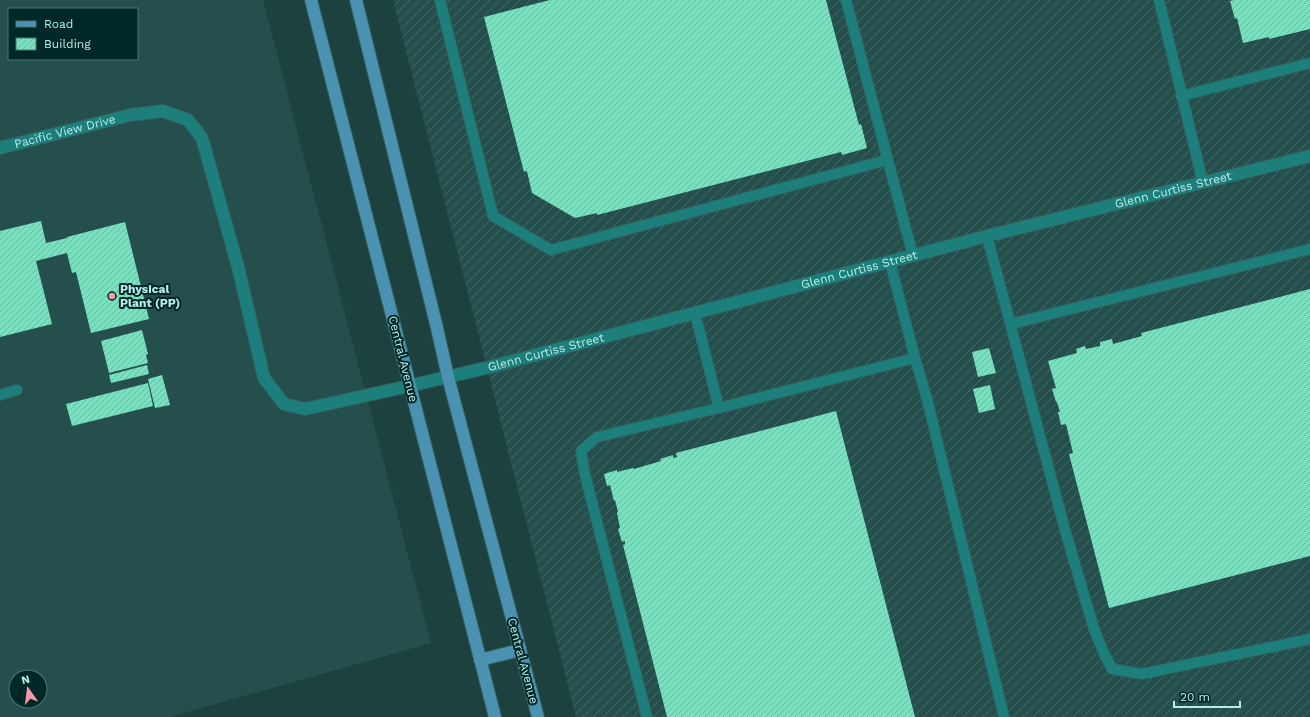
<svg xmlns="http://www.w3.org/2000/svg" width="1310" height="717" font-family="'Work Sans',sans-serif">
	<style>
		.built { fill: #254f4d; fill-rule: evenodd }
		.industrial { fill: url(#industrial-furrows) }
		.building { fill: url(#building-hatch) }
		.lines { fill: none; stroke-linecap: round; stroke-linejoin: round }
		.lane-casing { stroke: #345f5d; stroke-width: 12 }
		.street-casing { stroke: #345f5d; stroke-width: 14 }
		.secondary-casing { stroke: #345f5d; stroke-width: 14 }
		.primary-casing { stroke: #345f5d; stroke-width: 14 }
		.lane { stroke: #1c7f7b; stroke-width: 10 }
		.street { stroke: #1c7f7b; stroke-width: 12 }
		.secondary { stroke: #1c7f7b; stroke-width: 12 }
		.primary { stroke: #4b92b2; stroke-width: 12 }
		.poi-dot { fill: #f49aa6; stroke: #002826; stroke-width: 1.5 }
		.labels { text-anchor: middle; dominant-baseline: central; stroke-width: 4; stroke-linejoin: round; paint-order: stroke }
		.street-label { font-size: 12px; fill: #b9edea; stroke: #002826 }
		.poi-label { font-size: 12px; font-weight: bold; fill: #b9edea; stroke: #002826; text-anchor: start }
	</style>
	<defs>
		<pattern id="industrial-furrows" width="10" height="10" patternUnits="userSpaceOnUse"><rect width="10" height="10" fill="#254f4d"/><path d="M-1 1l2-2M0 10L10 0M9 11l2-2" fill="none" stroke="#436967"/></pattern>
		<pattern id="building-hatch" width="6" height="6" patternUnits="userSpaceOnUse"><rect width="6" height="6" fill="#7ae0c0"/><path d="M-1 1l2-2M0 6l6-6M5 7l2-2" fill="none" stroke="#6abaa2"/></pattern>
	</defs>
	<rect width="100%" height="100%" fill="#1c413f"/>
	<path class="built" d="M 0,0 L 263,0 L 431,643 L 170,717 L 0,717 ZM 9,9 L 137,9 L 137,59 L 9,59 ZM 16,677 L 40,677 L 40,701 L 16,701 Z"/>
	<path class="industrial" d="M 393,0 L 1310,0 L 1310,717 L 576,717 Z"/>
	<g class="building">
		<path d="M 550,0 L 826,0 L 859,125 L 861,124 L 867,148 L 842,155 L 841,152 L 597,215 L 597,213 L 575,218 L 532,193 L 527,171 L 524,172 L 484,17 Z"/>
		<path d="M 1234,0 L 1310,0 L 1310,29 L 1269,39 L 1269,37 L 1243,43 L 1237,18 L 1235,19 L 1230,1 Z"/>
		<path d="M 41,221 L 46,243 L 67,238 L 67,237 L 125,222 L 149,319 L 91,333 L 76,272 L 72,273 L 67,253 L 36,261 L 52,324 L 0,337 L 0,231 Z"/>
		<path d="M 1310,289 L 1310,556 L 1109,608 L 1069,454 L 1073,453 L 1066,424 L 1061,425 L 1058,412 L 1060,412 L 1057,402 L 1056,402 L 1052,389 L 1056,388 L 1048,361 L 1077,353 L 1076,349 L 1085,346 L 1086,349 L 1100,346 L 1100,342 L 1112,339 L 1113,344 L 1142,336 L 1141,333 Z"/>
		<path d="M 142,330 L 148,354 L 146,355 L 148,363 L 109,373 L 101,341 Z"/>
		<path d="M 989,348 L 996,373 L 978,377 L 972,352 Z"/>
		<path d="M 147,365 L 149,374 L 111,383 L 109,375 Z"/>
		<path d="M 162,375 L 170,405 L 155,408 L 148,379 Z"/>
		<path d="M 148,383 L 153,406 L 72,426 L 66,404 Z"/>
		<path d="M 990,385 L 995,409 L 979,413 L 973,389 Z"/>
		<path d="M 836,411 L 915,717 L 667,717 L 623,545 L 625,544 L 625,541 L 622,542 L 618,529 L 620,528 L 617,513 L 618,512 L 615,500 L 614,501 L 610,485 L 607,486 L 604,474 L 617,470 L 617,472 L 633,468 L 634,469 L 661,461 L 660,459 L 673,455 L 673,458 L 677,457 L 676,453 Z"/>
	</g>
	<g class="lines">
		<g class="lane-casing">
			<g id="lane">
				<path d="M 440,0 L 493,216 L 551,250 L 887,160"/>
				<path d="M 846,0 L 913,256"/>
				<path d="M 1159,0 L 1203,183"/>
				<path d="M 1181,96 L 1310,63"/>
				<path d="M 987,236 L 1065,530 L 1094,629 L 1103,651 L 1112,669 L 1142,674 L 1310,639"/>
				<path d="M 695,313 L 719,408 L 915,358 L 890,262"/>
				<path d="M 1011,324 L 1310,249"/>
				<path d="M 915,358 L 927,399 L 1004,717"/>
				<path d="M 0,395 L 17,390"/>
				<path d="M 647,717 L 585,475 L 581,451 L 597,437 L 719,408"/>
			</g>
		</g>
		<g class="street-casing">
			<g id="street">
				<path id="s1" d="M 0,148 L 130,115 L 163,111 L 188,120 L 202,138 L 238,267 L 264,378 L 284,404 L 305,409 L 409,386"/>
			</g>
		</g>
		<g class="secondary-casing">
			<g id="secondary">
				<path id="s2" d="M 409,386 L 490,367 L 987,236 L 1310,156"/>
			</g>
		</g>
		<g class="primary-casing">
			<g id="primary">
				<path d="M 311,0 L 495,717"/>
				<path d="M 356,0 L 437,328 L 448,377 L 538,717"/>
				<path d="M 480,660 L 520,650"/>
			</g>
		</g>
		<use href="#lane" class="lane"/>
		<use href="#street" class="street"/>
		<use href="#secondary" class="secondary"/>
		<use href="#primary" class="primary"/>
	</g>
	<circle class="poi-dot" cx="112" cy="296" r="4"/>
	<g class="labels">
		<g class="street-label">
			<text stroke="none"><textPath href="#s1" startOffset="67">Pacific View Drive</textPath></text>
			<text stroke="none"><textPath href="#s2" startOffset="789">Glenn Curtiss Street</textPath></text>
			<text stroke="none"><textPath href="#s2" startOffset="465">Glenn Curtiss Street</textPath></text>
			<text stroke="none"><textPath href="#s2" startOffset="141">Glenn Curtiss Street</textPath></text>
			<text transform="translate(403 359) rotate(76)">Central Avenue</text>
			<text transform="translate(523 661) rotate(75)">Central Avenue</text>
		</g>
		<g class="poi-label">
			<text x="120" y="289">Physical<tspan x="120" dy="14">Plant (PP)</tspan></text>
		</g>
	</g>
	<rect x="8" y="8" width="130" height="52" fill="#002826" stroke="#4a7774"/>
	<rect x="16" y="21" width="20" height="6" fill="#4b92b2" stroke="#4a7774"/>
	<text x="44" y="28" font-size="12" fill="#b9edea">Road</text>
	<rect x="16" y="38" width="20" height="12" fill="url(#building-hatch)" stroke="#4a7774"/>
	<text x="44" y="48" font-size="12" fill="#b9edea">Building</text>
	<g transform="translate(28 689) rotate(346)"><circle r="19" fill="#002826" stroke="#4a7774"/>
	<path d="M0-3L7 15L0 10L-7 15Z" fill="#f49aa6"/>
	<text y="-6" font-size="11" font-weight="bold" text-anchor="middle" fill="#b9edea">N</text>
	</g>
	<path d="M1174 701v6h66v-6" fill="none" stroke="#b9edea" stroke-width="2"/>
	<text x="1180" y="701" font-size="12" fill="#b9edea" stroke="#002826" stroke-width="3" paint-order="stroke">20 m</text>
</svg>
